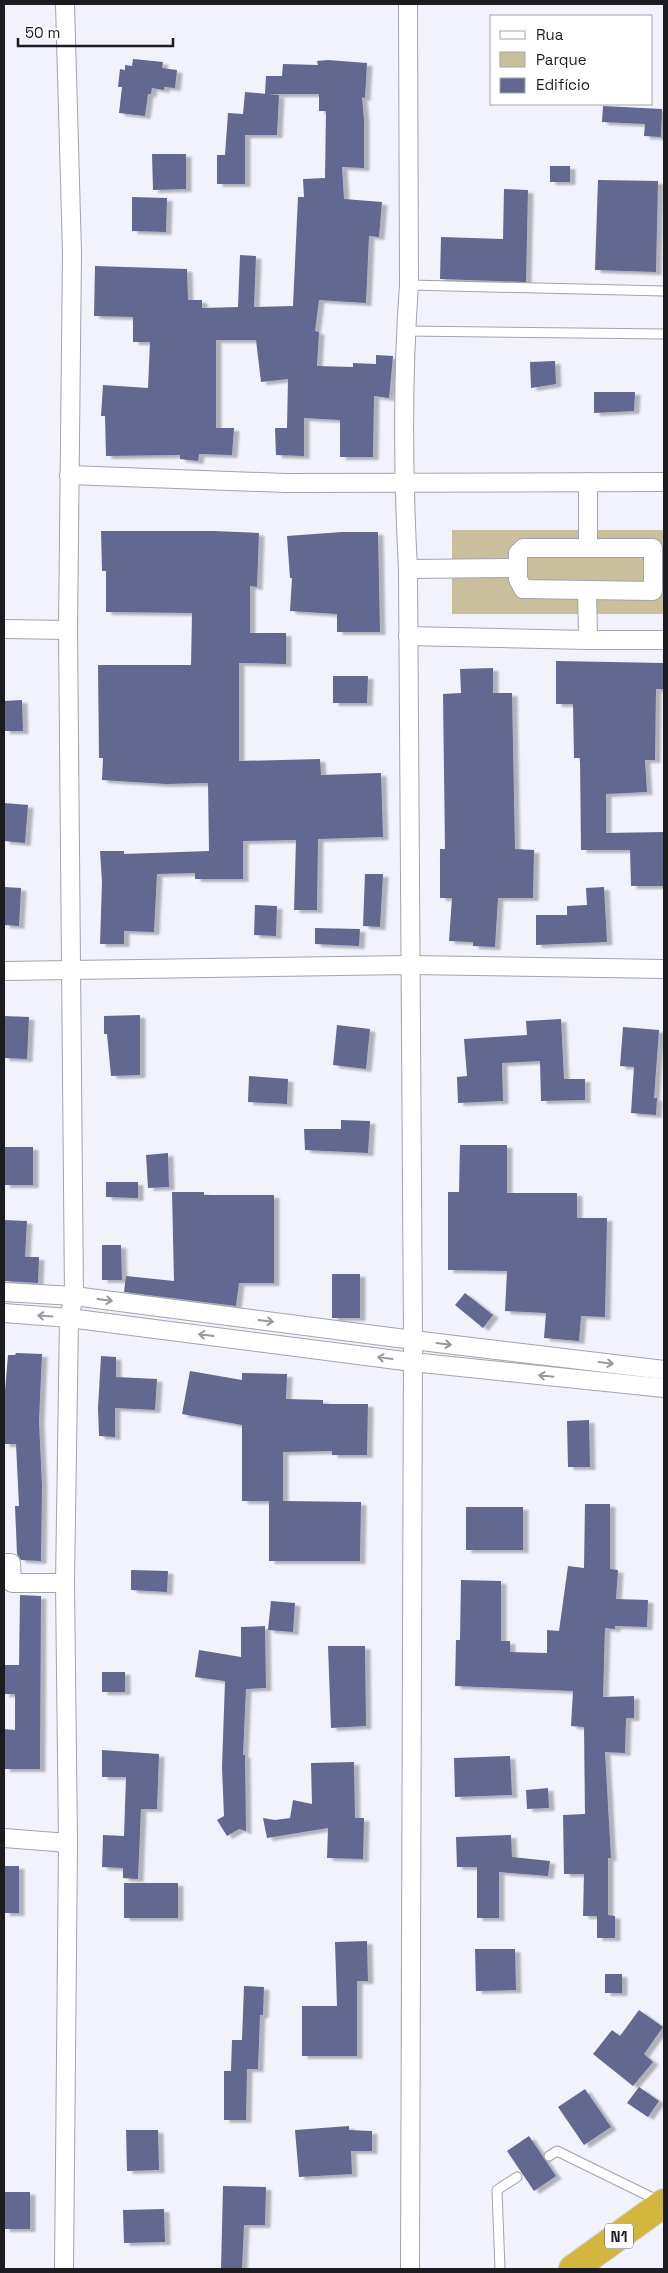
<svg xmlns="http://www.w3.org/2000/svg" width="668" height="2273" font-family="'Space Grotesk',sans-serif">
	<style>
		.green { fill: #c9bf9c }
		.building { fill: #636791; filter: url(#shadow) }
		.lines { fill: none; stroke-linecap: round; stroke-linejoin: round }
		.lane-casing { stroke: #a2a3ac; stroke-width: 11 }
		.street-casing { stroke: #a2a3ac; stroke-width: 20 }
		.highway-casing { stroke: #d2d2d2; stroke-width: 30 }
		.lane { stroke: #fff; stroke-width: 9 }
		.street { stroke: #fff; stroke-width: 18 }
		.highway { stroke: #d3b63e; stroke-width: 28 }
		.oneway { stroke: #99999b }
		.labels { text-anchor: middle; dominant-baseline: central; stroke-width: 4.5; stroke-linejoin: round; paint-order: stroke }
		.shield { fill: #fff; stroke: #606063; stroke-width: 1 }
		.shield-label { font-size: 15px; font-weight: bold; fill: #1c1c20 }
	</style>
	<defs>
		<filter id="shadow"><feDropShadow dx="5.5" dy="3" stdDeviation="1" flood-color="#0004"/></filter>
	</defs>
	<rect width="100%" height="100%" fill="#f1f2fc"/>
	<rect class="green" x="452" y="530" width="212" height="84"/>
	<g class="building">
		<path d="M 133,59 L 163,62 L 162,68 L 177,70 L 175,88 L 164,87 L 164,90 L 152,88 L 151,94 L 148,94 L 145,116 L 119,113 L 122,87 L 118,87 L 120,69 L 125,70 L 125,65 L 132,66 Z"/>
		<path d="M 328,60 L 367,63 L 365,98 L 362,97 L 364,120 L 364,168 L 342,167 L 344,199 L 382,202 L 379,237 L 369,236 L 366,303 L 319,300 L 315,331 L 319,332 L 317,366 L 353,367 L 353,363 L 376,364 L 376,355 L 393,356 L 389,398 L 374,396 L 373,457 L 340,457 L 340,420 L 304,418 L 304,456 L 276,455 L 275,428 L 287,428 L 288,379 L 261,382 L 256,340 L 216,340 L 216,428 L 234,428 L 232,455 L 199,454 L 198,461 L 180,459 L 180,455 L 106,456 L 105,416 L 101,416 L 103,385 L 148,388 L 150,342 L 133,342 L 133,317 L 94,316 L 95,266 L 187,269 L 188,300 L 202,300 L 202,308 L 238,307 L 240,255 L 256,256 L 254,307 L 293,306 L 298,197 L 304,197 L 303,179 L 325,178 L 326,111 L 319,111 L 319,94 L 265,94 L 266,76 L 282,76 L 283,64 L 318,65 L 317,61 Z"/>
		<path d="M 245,92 L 279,95 L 277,135 L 245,135 L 245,184 L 217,184 L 217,155 L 225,155 L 228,113 L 243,114 Z"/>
		<path d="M 603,106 L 662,109 L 661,137 L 644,136 L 645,124 L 602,122 Z"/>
		<path d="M 152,154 L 186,154 L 186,189 L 153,190 Z"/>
		<rect x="550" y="166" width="20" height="16"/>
		<path d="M 598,180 L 658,181 L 656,272 L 595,270 Z"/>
		<path d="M 504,189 L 528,190 L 526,282 L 440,279 L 441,237 L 503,239 Z"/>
		<path d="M 132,197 L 167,198 L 166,232 L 132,231 Z"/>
		<path d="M 555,361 L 556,384 L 531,388 L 530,362 Z"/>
		<path d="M 594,392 L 635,392 L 634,411 L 594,413 Z"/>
		<path d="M 101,531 L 213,531 L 259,533 L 257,587 L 250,586 L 250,633 L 286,633 L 286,664 L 239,663 L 239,761 L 320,759 L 321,775 L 381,773 L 383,837 L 318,839 L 317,910 L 294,910 L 296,840 L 243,841 L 243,879 L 195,879 L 195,873 L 157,874 L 154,932 L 124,931 L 124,944 L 100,944 L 102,882 L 100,851 L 124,851 L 124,854 L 209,851 L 208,783 L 166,784 L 102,780 L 103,758 L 99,758 L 98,665 L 191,665 L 192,613 L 106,612 L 106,571 L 102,571 Z"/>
		<path d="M 342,532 L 378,532 L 380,632 L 337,632 L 337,614 L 290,611 L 292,578 L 290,578 L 287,536 Z"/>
		<path d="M 556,661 L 664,663 L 664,689 L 656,689 L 655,760 L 645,760 L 647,792 L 606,794 L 606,833 L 664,832 L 664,886 L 631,886 L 630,850 L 581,850 L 580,758 L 574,758 L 573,704 L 556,704 Z"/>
		<path d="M 493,668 L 493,693 L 512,693 L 515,849 L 534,850 L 533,898 L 498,898 L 495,947 L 473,946 L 473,942 L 449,941 L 452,898 L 440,898 L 440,849 L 445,849 L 443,694 L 461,693 L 460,669 Z"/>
		<path d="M 333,676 L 368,676 L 367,703 L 333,703 Z"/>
		<path d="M 22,700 L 23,731 L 4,731 L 4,701 Z"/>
		<path d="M 4,803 L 28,805 L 25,843 L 4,841 Z"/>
		<path d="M 365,874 L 383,874 L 380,927 L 363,926 Z"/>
		<path d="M 4,887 L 21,888 L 19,926 L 4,925 Z"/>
		<path d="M 604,887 L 607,942 L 536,945 L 536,915 L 567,915 L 567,906 L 587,905 L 586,888 Z"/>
		<path d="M 255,905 L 277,906 L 276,936 L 254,935 Z"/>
		<path d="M 315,928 L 360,929 L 359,946 L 315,944 Z"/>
		<path d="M 140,1015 L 140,1075 L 111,1076 L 107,1034 L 104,1034 L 104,1016 Z"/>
		<path d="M 4,1016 L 29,1017 L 27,1059 L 4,1058 Z"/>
		<path d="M 561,1019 L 564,1079 L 585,1079 L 585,1100 L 541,1101 L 540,1061 L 502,1063 L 503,1101 L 458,1103 L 457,1077 L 467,1076 L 464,1039 L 527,1035 L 526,1021 Z"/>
		<path d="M 337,1025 L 370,1029 L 366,1069 L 333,1065 Z"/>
		<path d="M 623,1027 L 659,1030 L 654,1098 L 657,1098 L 656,1115 L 631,1113 L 634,1067 L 620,1066 Z"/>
		<path d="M 249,1076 L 288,1079 L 287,1104 L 248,1102 Z"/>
		<path d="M 341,1120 L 370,1121 L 368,1153 L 305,1150 L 304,1129 L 341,1129 Z"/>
		<path d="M 460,1145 L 507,1145 L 507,1193 L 577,1193 L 577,1218 L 607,1218 L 605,1317 L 581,1316 L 579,1341 L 544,1338 L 546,1313 L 505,1311 L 507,1271 L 448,1270 L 448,1192 L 459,1192 Z"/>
		<rect x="4" y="1147" width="29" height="38"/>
		<path d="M 168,1153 L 169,1187 L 148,1188 L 146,1155 Z"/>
		<path d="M 106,1182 L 138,1182 L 138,1198 L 106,1197 Z"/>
		<path d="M 172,1192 L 204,1192 L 204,1195 L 274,1195 L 274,1283 L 239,1283 L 236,1306 L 124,1292 L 126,1276 L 174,1281 Z"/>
		<path d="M 4,1220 L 27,1221 L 25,1257 L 39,1257 L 38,1283 L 4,1281 Z"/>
		<path d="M 102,1245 L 121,1245 L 122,1280 L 102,1280 Z"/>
		<rect x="332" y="1274" width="28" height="44"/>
		<path d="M 465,1293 L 493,1315 L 483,1328 L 455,1305 Z"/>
		<path d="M 16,1353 L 42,1354 L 39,1421 L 42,1486 L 41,1561 L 21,1560 L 17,1554 L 15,1506 L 19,1506 L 16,1444 L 4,1444 L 4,1403 L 8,1355 L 15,1355 Z"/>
		<path d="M 101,1356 L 116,1357 L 116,1377 L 157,1379 L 155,1410 L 115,1408 L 115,1437 L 99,1436 L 98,1408 Z"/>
		<path d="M 190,1371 L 242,1380 L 242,1373 L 287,1374 L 286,1399 L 323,1400 L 323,1404 L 368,1404 L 367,1455 L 332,1455 L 332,1451 L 283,1452 L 283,1501 L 361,1502 L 360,1561 L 269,1561 L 269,1501 L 242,1501 L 242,1425 L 182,1414 Z"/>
		<path d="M 589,1420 L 590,1467 L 568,1467 L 567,1421 Z"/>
		<path d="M 585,1504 L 610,1504 L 610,1569 L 618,1570 L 616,1599 L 648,1600 L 647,1627 L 615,1626 L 615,1629 L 605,1628 L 603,1697 L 634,1696 L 634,1718 L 626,1718 L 625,1753 L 605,1752 L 611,1858 L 608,1858 L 608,1915 L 615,1916 L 615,1938 L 597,1938 L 597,1916 L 583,1916 L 584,1874 L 564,1874 L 563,1815 L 585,1814 L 584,1727 L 571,1726 L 573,1691 L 455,1686 L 456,1640 L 460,1640 L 461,1580 L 501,1581 L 501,1641 L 510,1641 L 510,1652 L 547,1653 L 547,1630 L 559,1631 L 568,1566 L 584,1568 Z"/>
		<rect x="466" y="1507" width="57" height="43"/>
		<path d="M 131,1570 L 168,1571 L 167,1592 L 131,1590 Z"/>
		<path d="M 20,1595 L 41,1596 L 40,1769 L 4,1769 L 4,1729 L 15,1730 L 15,1694 L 4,1694 L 4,1665 L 19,1665 Z"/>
		<path d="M 271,1601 L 295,1603 L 293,1632 L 268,1630 Z"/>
		<path d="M 265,1626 L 266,1688 L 246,1689 L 243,1755 L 245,1755 L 246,1831 L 239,1829 L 227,1836 L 217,1820 L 224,1816 L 222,1767 L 225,1681 L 195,1677 L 199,1650 L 241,1657 L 241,1627 Z"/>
		<path d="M 328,1646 L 365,1646 L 366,1726 L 331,1728 Z"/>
		<rect x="102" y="1672" width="23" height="20"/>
		<path d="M 102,1750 L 159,1754 L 157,1809 L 141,1809 L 138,1879 L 123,1878 L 123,1868 L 102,1867 L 103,1835 L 124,1836 L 126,1777 L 102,1777 Z"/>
		<path d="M 510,1756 L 512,1795 L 455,1797 L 454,1758 Z"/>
		<path d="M 354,1762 L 355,1818 L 364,1818 L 363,1859 L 327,1858 L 328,1828 L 267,1838 L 263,1818 L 275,1820 L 290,1818 L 293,1800 L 312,1804 L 311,1763 Z"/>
		<path d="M 548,1788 L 549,1808 L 527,1809 L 526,1790 Z"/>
		<path d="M 511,1835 L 512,1857 L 550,1861 L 548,1876 L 499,1872 L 499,1918 L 477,1918 L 477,1867 L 457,1867 L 456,1837 Z"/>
		<rect x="4" y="1866" width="15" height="47"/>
		<rect x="124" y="1883" width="54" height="35"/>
		<path d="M 367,1941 L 368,1981 L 357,1981 L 357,2056 L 302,2056 L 302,2006 L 337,2006 L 335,1942 Z"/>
		<path d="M 475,1949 L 515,1949 L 516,1990 L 476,1991 Z"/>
		<rect x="605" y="1974" width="17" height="19"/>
		<path d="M 244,1986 L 264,1987 L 263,2015 L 260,2015 L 258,2069 L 247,2069 L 246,2120 L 224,2120 L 224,2071 L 231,2071 L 232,2040 L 242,2040 Z"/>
		<path d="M 639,2010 L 663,2027 L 644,2054 L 653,2062 L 633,2086 L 593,2054 L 612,2030 L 620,2036 Z"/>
		<path d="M 639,2087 L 659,2101 L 648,2117 L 627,2103 Z"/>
		<path d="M 585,2089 L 611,2127 L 584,2145 L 558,2107 Z"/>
		<path d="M 349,2126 L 349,2130 L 372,2131 L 372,2151 L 351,2151 L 352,2174 L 299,2177 L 295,2130 Z"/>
		<path d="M 126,2130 L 158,2130 L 159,2170 L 127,2171 Z"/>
		<path d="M 529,2136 L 556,2176 L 534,2191 L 507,2151 Z"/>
		<path d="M 223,2186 L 266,2187 L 265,2225 L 244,2225 L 242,2269 L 221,2269 Z"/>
		<rect x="4" y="2192" width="26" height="37"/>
		<path d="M 164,2209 L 165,2242 L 124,2243 L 123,2210 Z"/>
	</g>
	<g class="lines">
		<g class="lane-casing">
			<g id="lane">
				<path d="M 409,285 L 664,291"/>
				<path d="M 406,331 L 664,334"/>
				<path d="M 549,2156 L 557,2151 L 659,2201"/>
				<path d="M 500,2269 L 497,2190 L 517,2177"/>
			</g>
		</g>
		<g class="street-casing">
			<g id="street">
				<path d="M 408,4 L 409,285 C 402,380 403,474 408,569 L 413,1340 L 410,2269"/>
				<path d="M 69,475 L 286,483 L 664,482"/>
				<path d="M 523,548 L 653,548 L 653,591 L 523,589 L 518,579 L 518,553 Z"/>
				<path d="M 588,548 L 588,482"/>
				<path d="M 408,569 L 517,568"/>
				<path d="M 587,591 L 588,635"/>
				<path d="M 4,629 L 68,630"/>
				<path d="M 408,636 L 588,640 L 664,640"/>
				<path d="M 4,971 L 409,965 L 664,969"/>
				<path d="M 4,1292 L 74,1296 L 413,1340 L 664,1370"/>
				<path d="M 4,1313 L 69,1318 L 412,1362 L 664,1388"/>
				<path d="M 4,1563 L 11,1563 L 12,1583 L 65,1583"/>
				<path d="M 4,1838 L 68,1843"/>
				<path d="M 64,2269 L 68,1843 L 65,1583 L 69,1318 L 74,1296 L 68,630 L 72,252 L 65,4"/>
			</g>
		</g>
		<g class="highway-casing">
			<path id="highway" d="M 573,2269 L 664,2203"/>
		</g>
		<use href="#lane" class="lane"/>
		<use href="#street" class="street"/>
		<use href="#highway" class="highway"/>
	</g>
	<defs><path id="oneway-shaft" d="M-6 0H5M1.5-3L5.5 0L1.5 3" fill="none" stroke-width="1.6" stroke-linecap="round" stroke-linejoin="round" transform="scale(1.25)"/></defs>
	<g class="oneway">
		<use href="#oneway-shaft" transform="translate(105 1300) rotate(7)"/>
		<use href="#oneway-shaft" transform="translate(45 1316) rotate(-176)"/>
		<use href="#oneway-shaft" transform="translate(266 1321) rotate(7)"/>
		<use href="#oneway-shaft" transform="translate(206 1335) rotate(-173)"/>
		<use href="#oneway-shaft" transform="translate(444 1344) rotate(7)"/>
		<use href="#oneway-shaft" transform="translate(385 1358) rotate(-172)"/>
		<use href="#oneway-shaft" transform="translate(606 1363) rotate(7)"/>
		<use href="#oneway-shaft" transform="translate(546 1376) rotate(-174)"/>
	</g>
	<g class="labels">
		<rect class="shield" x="605" y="2223.5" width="28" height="25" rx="4"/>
		<g class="shield-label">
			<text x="619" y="2236">N1</text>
		</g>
	</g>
	<rect width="668" height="2273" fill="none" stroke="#1c1c20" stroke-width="10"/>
	<rect x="490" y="15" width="162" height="90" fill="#ffffff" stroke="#a4a4a6"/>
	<rect x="500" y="31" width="25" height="8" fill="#ffffff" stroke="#a4a4a6"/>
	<text x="536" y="40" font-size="15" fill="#1c1c20">Rua</text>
	<rect x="500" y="52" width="25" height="15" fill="#c9bf9c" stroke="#a4a4a6"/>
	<text x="536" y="65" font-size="15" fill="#1c1c20">Parque</text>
	<rect x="500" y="78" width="25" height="15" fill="#636791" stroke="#a4a4a6"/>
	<text x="536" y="90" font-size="15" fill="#1c1c20">Edifício</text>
	<path d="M18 38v8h155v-8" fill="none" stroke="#1c1c20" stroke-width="2.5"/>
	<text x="25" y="38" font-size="15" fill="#1c1c20" stroke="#ffffff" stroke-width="4" paint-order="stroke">50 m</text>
</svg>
